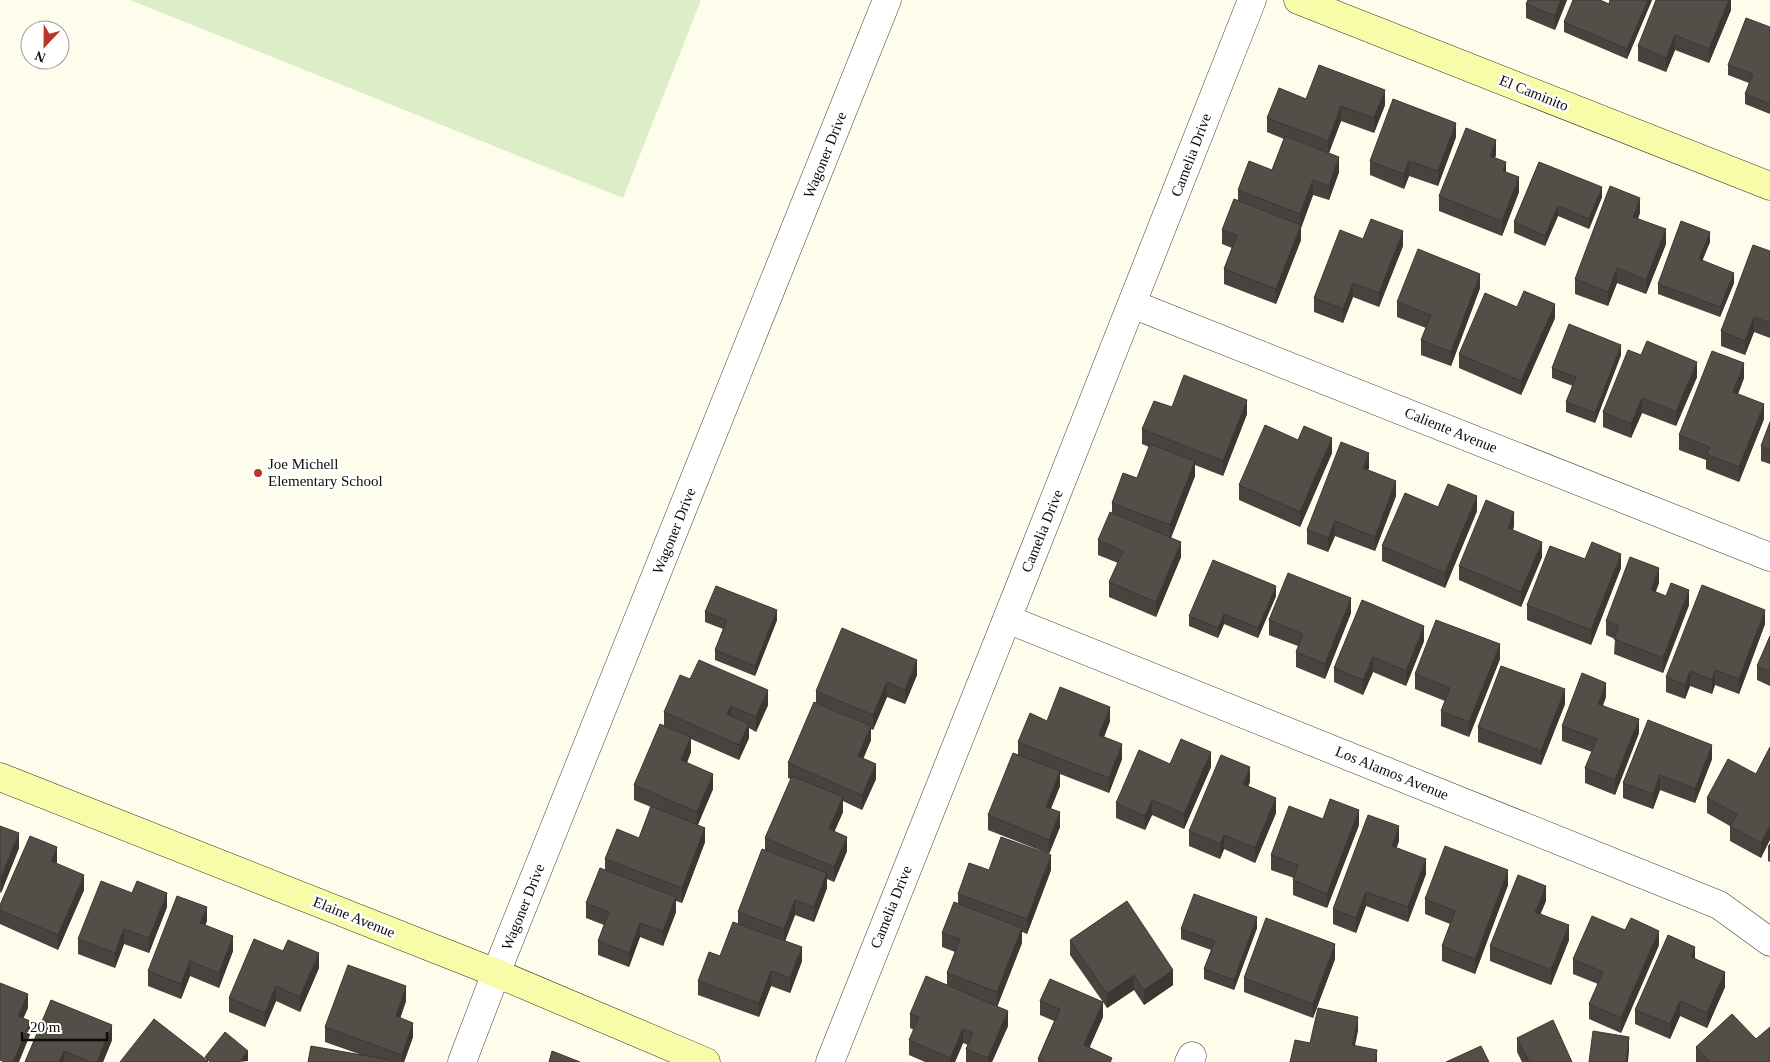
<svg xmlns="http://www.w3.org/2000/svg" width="1770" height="1062" font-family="'Times New Roman',serif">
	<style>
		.pitch { fill: #dbeec8 }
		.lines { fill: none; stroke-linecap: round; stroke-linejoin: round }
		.street-casing { stroke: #3f3f3f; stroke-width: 29 }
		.secondary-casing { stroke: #2e2e2e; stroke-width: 29 }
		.street { stroke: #fff; stroke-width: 28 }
		.secondary { stroke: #f8fca8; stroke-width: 28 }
		.wall { fill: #48433e }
		.shaded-wall { fill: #3b3732 }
		.building { fill: #544e48; stroke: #3b3732 }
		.poi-dot { fill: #b6382a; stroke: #fff; stroke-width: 2 }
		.labels { text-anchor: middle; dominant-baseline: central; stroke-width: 5; stroke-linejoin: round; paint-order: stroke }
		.street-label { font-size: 15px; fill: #0c0c0c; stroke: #fff }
		.poi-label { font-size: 15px; fill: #0c0c0c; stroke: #fff; text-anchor: start }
	</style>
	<rect width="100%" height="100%" fill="#fefdeb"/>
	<path class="pitch" d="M 130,0 L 701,0 L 623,198 Z"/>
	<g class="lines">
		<g class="street-casing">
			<g id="street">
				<path d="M 1132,304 L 1770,557"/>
				<path d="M 1007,619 L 1719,905 L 1770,942"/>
				<path d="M 462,1062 L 496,973 L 887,0"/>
				<path d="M 830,1062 L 1007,619 L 1252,0"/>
				<path d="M 1189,1062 L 1192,1056"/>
			</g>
		</g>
		<g class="secondary-casing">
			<g id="secondary">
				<path d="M 1298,0 L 1770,186"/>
				<path d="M 0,777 L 496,973 L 706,1062"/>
			</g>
		</g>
		<use href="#street" class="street"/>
		<use href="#secondary" class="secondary"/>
	</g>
	<g class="wall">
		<path d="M 1528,0 L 1567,0 L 1555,30 L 1526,18 L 1526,4 Z"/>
		<path d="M 1610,0 L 1652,0 L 1627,59 L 1564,32 L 1564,22 L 1609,4 Z"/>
		<path d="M 1731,0 L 1731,10 L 1709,63 L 1675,50 L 1666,72 L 1638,61 L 1638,46 Z"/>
		<path d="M 1770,27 L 1770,114 L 1745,104 L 1745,94 L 1749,83 L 1728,75 L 1728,65 Z"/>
		<path d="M 1306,99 L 1385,105 L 1374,133 L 1341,121 L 1329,153 L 1339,172 L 1329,200 L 1313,195 L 1301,228 L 1301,240 L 1276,304 L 1224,284 L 1224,269 L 1232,248 L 1222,244 L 1222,230 L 1238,201 L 1238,190 L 1272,170 L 1284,139 L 1267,132 L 1267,118 Z"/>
		<path d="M 1456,137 L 1438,186 L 1409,176 L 1404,189 L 1370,175 L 1370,161 Z"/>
		<path d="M 1496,155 L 1495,158 L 1506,172 L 1519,192 L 1502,236 L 1439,211 L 1439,196 Z"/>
		<path d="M 1539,162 L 1602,197 L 1589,229 L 1558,216 L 1545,246 L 1514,233 L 1514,222 Z"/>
		<path d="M 1640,213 L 1638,218 L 1666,244 L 1646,294 L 1617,283 L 1608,306 L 1575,294 L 1575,279 Z"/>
		<path d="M 1363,239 L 1403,246 L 1379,307 L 1353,297 L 1343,323 L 1314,312 L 1314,298 Z"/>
		<path d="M 1710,242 L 1702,260 L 1734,283 L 1720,317 L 1658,294 L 1658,284 Z"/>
		<path d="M 1770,251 L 1770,338 L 1754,332 L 1745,355 L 1721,346 L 1721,331 Z"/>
		<path d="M 1480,288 L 1451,366 L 1421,355 L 1421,340 L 1426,328 L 1397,317 L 1397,302 Z"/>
		<path d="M 1517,307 L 1555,318 L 1521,395 L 1459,368 L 1459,354 Z"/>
		<path d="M 1621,355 L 1595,423 L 1566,412 L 1566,402 L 1573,386 L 1552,378 L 1552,368 Z"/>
		<path d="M 1641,355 L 1697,377 L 1676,426 L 1642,413 L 1631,438 L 1603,427 L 1603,412 Z"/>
		<path d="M 1744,378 L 1738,394 L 1764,419 L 1739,482 L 1706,469 L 1706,460 L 1679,450 L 1679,435 Z"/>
		<path d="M 1172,407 L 1247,414 L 1223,476 L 1195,465 L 1195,476 L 1171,538 L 1181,557 L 1156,617 L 1109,597 L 1109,582 L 1118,563 L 1098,555 L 1098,540 L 1112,513 L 1112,503 L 1137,478 L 1149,447 L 1142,444 L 1142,429 Z"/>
		<path d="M 1770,422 L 1770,464 L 1761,461 L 1761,446 Z"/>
		<path d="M 1332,453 L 1300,527 L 1239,500 L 1239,485 Z"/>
		<path d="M 1369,468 L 1368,470 L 1396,496 L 1375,551 L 1335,536 L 1328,552 L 1307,544 L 1307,530 Z"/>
		<path d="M 1438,507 L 1477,511 L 1445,588 L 1382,561 L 1382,546 Z"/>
		<path d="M 1514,526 L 1513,530 L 1542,557 L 1521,607 L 1459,580 L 1459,566 Z"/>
		<path d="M 1585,559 L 1621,568 L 1591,645 L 1527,620 L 1527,605 Z"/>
		<path d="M 1659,583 L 1655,592 L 1689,605 L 1663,673 L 1614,654 L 1615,639 L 1606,635 L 1606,621 Z"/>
		<path d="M 1276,596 L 1258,638 L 1224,624 L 1218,638 L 1189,626 L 1189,616 Z"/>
		<path d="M 705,612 L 777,620 L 755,676 L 715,660 L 715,650 L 723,629 L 705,622 Z"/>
		<path d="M 1351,613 L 1325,679 L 1296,667 L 1296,652 L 1298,646 L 1269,635 L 1269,620 Z"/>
		<path d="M 1765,624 L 1739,694 L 1715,685 L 1712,694 L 1690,686 L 1685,699 L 1666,692 L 1666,677 Z"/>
		<path d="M 1770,636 L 1770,686 L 1757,680 L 1757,666 Z"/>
		<path d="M 1424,641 L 1406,686 L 1373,672 L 1363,695 L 1334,682 L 1334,668 Z"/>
		<path d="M 1500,659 L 1469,737 L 1441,726 L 1441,711 L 1445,701 L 1415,689 L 1415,674 Z"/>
		<path d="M 917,675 L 905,704 L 887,697 L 873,730 L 871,729 L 871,740 L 863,759 L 876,779 L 862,810 L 843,801 L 843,812 L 834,832 L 847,851 L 834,882 L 827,879 L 827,888 L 814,922 L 795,915 L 785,941 L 802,961 L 790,993 L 771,986 L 759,1017 L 698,995 L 698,981 L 720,956 L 738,924 L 738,912 L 765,850 L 765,838 L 791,779 L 788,778 L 788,763 L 816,702 L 816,691 Z"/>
		<path d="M 690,679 L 768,705 L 756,732 L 749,728 L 749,738 L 739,760 L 691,739 L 691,752 L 687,763 L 713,789 L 698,825 L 705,842 L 682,903 L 676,901 L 676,912 L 663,946 L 640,937 L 629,967 L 598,955 L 598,941 L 604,925 L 586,918 L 586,903 L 605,870 L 605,859 L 639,838 L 651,807 L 634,800 L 634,785 L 664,726 L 664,712 Z"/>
		<path d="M 1606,697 L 1603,705 L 1639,733 L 1615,795 L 1585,783 L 1585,768 L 1592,752 L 1562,741 L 1562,726 Z"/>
		<path d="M 1565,704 L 1541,765 L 1478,742 L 1478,727 Z"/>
		<path d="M 1047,721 L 1110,721 L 1104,737 L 1122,759 L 1109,793 L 1060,774 L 1060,786 L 1051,808 L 1060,827 L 1049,854 L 988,830 L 988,815 L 1018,754 L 1018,742 Z"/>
		<path d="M 1770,747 L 1761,858 L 1730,841 L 1730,826 L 1707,813 L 1707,798 L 1756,774 Z"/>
		<path d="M 1712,759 L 1695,803 L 1660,790 L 1653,809 L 1623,798 L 1623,783 Z"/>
		<path d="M 1170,764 L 1211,767 L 1184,829 L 1152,815 L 1145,830 L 1116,818 L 1116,803 Z"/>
		<path d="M 1250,782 L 1248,786 L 1276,813 L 1255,863 L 1224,849 L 1220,859 L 1189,846 L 1189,831 Z"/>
		<path d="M 1323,819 L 1359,825 L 1327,908 L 1293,895 L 1293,880 L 1294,878 L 1271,870 L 1271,855 Z"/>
		<path d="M 0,826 L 19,848 L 1,893 L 0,892 Z"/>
		<path d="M 1399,841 L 1396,848 L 1426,874 L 1408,922 L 1366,906 L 1356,933 L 1333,924 L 1333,909 Z"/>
		<path d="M 1770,843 L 1770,862 L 1768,861 L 1768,846 Z"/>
		<path d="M 57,862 L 56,864 L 84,890 L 58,950 L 0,924 L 0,905 Z"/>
		<path d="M 989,870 L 1051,870 L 1027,934 L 1022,932 L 1022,943 L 997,1007 L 1008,1026 L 992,1062 L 966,1062 L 966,1049 L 968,1045 L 963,1043 L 955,1062 L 925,1062 L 909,1055 L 909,1040 L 914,1030 L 910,1028 L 910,1014 L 947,986 L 947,973 L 955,952 L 942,947 L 942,933 L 958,903 L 958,894 Z"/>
		<path d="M 1508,885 L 1475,974 L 1442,961 L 1442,946 L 1450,924 L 1425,914 L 1425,899 Z"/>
		<path d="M 1546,901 L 1540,914 L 1569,940 L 1551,985 L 1490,961 L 1490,946 Z"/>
		<path d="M 167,907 L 149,953 L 124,944 L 115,968 L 78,954 L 78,939 Z"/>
		<path d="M 207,921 L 205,925 L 233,951 L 219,988 L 190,976 L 181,999 L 148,986 L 148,971 Z"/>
		<path d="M 1257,928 L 1234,990 L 1204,979 L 1204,969 L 1211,950 L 1181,939 L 1181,929 Z"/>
		<path d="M 1070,940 L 1173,985 L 1144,1005 L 1134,990 L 1107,1008 L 1103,1002 L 1103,1017 L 1089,1048 L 1112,1062 L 1038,1062 L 1038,1059 L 1054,1021 L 1040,1015 L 1040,1001 L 1103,1002 L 1070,955 Z"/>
		<path d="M 1659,945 L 1621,1033 L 1589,1019 L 1589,1004 L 1598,984 L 1573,974 L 1573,959 Z"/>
		<path d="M 1335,959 L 1313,1018 L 1244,992 L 1244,978 Z"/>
		<path d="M 1695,959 L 1725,987 L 1707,1028 L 1680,1016 L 1670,1039 L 1635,1024 L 1635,1010 Z"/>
		<path d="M 319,968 L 300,1012 L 276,1001 L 265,1027 L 229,1012 L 229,998 Z"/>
		<path d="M 51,1000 L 112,1040 L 103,1062 L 25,1062 Z"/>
		<path d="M 406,1001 L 400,1018 L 413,1037 L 404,1062 L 308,1062 L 359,1054 L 325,1042 L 325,1027 Z"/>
		<path d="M 1517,1038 L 1572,1062 L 1522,1062 L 1517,1052 Z"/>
		<path d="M 1696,1047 L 1770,1062 L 1696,1062 Z"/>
	</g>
	<g class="shaded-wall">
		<path d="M 1561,0 L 1567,0 L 1555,30 L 1555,16 Z"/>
		<path d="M 1648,0 L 1652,0 L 1627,59 L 1627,49 Z"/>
		<path d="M 1729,0 L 1731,0 L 1731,10 L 1709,63 L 1709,49 Z"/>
		<path d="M 1675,35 L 1675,50 L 1666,72 L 1666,58 Z"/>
		<path d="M 1385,90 L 1385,105 L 1374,133 L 1374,118 Z"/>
		<path d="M 1341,106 L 1341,121 L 1328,155 L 1328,141 Z"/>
		<path d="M 1456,123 L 1456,137 L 1438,186 L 1438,171 Z"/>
		<path d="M 1496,140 L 1496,155 L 1490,171 L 1490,156 Z"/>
		<path d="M 1339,157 L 1339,172 L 1329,200 L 1329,186 Z"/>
		<path d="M 1409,161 L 1409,176 L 1404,189 L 1404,174 Z"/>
		<path d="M 1506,162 L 1506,177 L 1503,171 Z"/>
		<path d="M 1519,177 L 1519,192 L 1502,236 L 1502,221 Z"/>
		<path d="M 1313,180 L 1313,195 L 1301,228 L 1301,240 L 1276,304 L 1276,289 L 1300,226 L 1300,214 Z"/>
		<path d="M 1602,187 L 1602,197 L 1589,229 L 1589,219 Z"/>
		<path d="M 1640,198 L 1640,213 L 1633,231 L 1633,217 Z"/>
		<path d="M 1558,206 L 1558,216 L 1545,246 L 1545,236 Z"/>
		<path d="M 1666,229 L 1666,244 L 1646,294 L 1646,280 Z"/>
		<path d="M 1403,231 L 1403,246 L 1379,307 L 1379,293 Z"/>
		<path d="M 1710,232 L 1710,242 L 1699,269 L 1699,259 Z"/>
		<path d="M 1617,268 L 1617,283 L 1608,306 L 1608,292 Z"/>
		<path d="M 1734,273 L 1734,283 L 1720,317 L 1720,307 Z"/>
		<path d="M 1480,274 L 1480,288 L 1451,366 L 1451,352 Z"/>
		<path d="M 1353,283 L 1353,297 L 1343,323 L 1343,309 Z"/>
		<path d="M 1555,304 L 1555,318 L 1521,395 L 1521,381 Z"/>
		<path d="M 1754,317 L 1754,332 L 1745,355 L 1745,341 Z"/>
		<path d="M 1621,345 L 1621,355 L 1595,423 L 1595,413 Z"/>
		<path d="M 1697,362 L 1697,377 L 1676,426 L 1676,412 Z"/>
		<path d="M 1744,363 L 1744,378 L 1733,407 L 1733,392 Z"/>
		<path d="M 1642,398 L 1642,413 L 1631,438 L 1631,424 Z"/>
		<path d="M 1247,400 L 1247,414 L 1223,476 L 1223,461 Z"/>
		<path d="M 1764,404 L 1764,419 L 1739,482 L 1739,467 Z"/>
		<path d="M 1332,438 L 1332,453 L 1300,527 L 1300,512 Z"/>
		<path d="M 1369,453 L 1369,468 L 1363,483 L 1363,468 Z"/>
		<path d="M 1195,461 L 1195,476 L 1170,540 L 1170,525 Z"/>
		<path d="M 1396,481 L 1396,496 L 1375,551 L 1375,537 Z"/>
		<path d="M 1477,496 L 1477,511 L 1445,588 L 1445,573 Z"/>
		<path d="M 1514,512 L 1514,526 L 1508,543 L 1508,528 Z"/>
		<path d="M 1335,521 L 1335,536 L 1328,552 L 1328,538 Z"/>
		<path d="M 1181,542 L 1181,557 L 1156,617 L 1156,602 Z"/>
		<path d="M 1542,542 L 1542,557 L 1521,607 L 1521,592 Z"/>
		<path d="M 1621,554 L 1621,568 L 1591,645 L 1591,630 Z"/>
		<path d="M 1659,568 L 1659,583 L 1651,605 L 1651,590 Z"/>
		<path d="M 1276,586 L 1276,596 L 1258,638 L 1258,628 Z"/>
		<path d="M 1689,590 L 1689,605 L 1663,673 L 1663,658 Z"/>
		<path d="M 1351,598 L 1351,613 L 1325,679 L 1325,664 Z"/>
		<path d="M 777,610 L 777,620 L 755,676 L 755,666 Z"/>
		<path d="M 1765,610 L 1765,624 L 1739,694 L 1739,679 Z"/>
		<path d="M 1224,614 L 1224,624 L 1218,638 L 1218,628 Z"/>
		<path d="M 1424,626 L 1424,641 L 1406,686 L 1406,671 Z"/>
		<path d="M 1500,644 L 1500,659 L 1469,737 L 1469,722 Z"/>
		<path d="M 1373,657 L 1373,672 L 1363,695 L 1363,680 Z"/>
		<path d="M 917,660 L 917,675 L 905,704 L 905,690 Z"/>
		<path d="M 1715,670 L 1715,685 L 1712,694 L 1712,680 Z"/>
		<path d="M 1690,671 L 1690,686 L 1685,699 L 1685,685 Z"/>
		<path d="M 887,682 L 887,697 L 873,730 L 873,715 Z"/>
		<path d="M 1606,683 L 1606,697 L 1598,718 L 1598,704 Z"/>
		<path d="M 1565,689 L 1565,704 L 1541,765 L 1541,751 Z"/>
		<path d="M 768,690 L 768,705 L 756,732 L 756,717 Z"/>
		<path d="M 731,706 L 731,720 L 727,714 Z"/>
		<path d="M 1110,707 L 1110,721 L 1099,750 L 1099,735 Z"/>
		<path d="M 1639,719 L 1639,733 L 1615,795 L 1615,780 Z"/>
		<path d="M 749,724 L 749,738 L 739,760 L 739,745 Z"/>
		<path d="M 871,726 L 871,740 L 858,771 L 858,756 Z"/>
		<path d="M 691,737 L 691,752 L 681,775 L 681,760 Z"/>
		<path d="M 1122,744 L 1122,759 L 1109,793 L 1109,778 Z"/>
		<path d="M 1712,745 L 1712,759 L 1695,803 L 1695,789 Z"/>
		<path d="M 1211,752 L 1211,767 L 1184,829 L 1184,814 Z"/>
		<path d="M 876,764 L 876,779 L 862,810 L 862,795 Z"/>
		<path d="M 1250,767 L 1250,782 L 1243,798 L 1243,784 Z"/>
		<path d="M 1060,771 L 1060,786 L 1046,821 L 1046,807 Z"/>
		<path d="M 713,774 L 713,789 L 697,826 L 697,812 Z"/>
		<path d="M 1660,775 L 1660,790 L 1653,809 L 1653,794 Z"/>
		<path d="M 843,797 L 843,812 L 829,844 L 829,829 Z"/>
		<path d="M 1276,798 L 1276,813 L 1255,863 L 1255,848 Z"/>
		<path d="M 1152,800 L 1152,815 L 1145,830 L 1145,816 Z"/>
		<path d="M 1359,810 L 1359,825 L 1327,908 L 1327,894 Z"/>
		<path d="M 1060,812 L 1060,827 L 1049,854 L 1049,840 Z"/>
		<path d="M 1770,825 L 1770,840 L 1761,858 L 1761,843 Z"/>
		<path d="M 1399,826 L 1399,841 L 1392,861 L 1392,846 Z"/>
		<path d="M 705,828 L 705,842 L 682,903 L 682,888 Z"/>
		<path d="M 19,833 L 19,848 L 1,893 L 1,878 Z"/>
		<path d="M 1224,835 L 1224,849 L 1220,859 L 1220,844 Z"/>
		<path d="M 847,837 L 847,851 L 834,882 L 834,867 Z"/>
		<path d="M 57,847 L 57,862 L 51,876 L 51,861 Z"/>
		<path d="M 1051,855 L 1051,870 L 1027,934 L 1027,919 Z"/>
		<path d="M 1426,859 L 1426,874 L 1408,922 L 1408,907 Z"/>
		<path d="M 1508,870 L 1508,885 L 1475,974 L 1475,959 Z"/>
		<path d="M 827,873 L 827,888 L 814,922 L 814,907 Z"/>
		<path d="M 84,875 L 84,890 L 58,950 L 58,935 Z"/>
		<path d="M 1546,886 L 1546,901 L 1535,927 L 1535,912 Z"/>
		<path d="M 1366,892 L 1366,906 L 1356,933 L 1356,918 Z"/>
		<path d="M 167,893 L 167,907 L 149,953 L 149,938 Z"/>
		<path d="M 676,897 L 676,912 L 663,946 L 663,931 Z"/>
		<path d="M 795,900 L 795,915 L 784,944 L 784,929 Z"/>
		<path d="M 207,907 L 207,921 L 200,938 L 200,923 Z"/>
		<path d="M 1257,917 L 1257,928 L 1234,990 L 1234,980 Z"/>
		<path d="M 640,923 L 640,937 L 629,967 L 629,953 Z"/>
		<path d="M 1569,925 L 1569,940 L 1551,985 L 1551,970 Z"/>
		<path d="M 1022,928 L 1022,943 L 997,1007 L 997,992 Z"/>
		<path d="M 124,929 L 124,944 L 115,968 L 115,953 Z"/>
		<path d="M 1659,931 L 1659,945 L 1621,1033 L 1621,1018 Z"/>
		<path d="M 233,936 L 233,951 L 219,988 L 219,973 Z"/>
		<path d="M 1335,944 L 1335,959 L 1313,1018 L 1313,1004 Z"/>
		<path d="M 802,947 L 802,961 L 790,993 L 790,978 Z"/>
		<path d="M 1695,947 L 1695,961 L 1691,957 Z"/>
		<path d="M 319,953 L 319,968 L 300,1012 L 300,997 Z"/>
		<path d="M 190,961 L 190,976 L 181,999 L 181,984 Z"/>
		<path d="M 1173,970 L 1173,985 L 1144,1005 L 1144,990 Z"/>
		<path d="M 771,971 L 771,986 L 759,1017 L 759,1003 Z"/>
		<path d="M 1725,972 L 1725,987 L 1707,1028 L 1707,1013 Z"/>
		<path d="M 1134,975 L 1134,990 L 1107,1008 L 1107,994 Z"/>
		<path d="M 276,986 L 276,1001 L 265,1027 L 265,1013 Z"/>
		<path d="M 406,986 L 406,1001 L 396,1031 L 396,1016 Z"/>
		<path d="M 28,994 L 28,1008 L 18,1031 L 18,1016 Z"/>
		<path d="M 1680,1001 L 1680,1016 L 1670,1039 L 1670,1024 Z"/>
		<path d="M 1103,1002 L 1103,1017 L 1084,1060 L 1084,1045 Z"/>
		<path d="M 1008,1011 L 1008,1026 L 992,1062 L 988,1062 L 988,1058 Z"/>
		<path d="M 1358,1017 L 1358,1031 L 1352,1060 L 1352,1045 Z"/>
		<path d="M 30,1021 L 30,1035 L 19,1062 L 13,1062 Z"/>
		<path d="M 413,1023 L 413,1037 L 404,1062 L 402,1062 L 402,1055 Z"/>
		<path d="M 112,1025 L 112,1040 L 103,1062 L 97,1062 Z"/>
		<path d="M 963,1029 L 963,1043 L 955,1062 L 950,1062 L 950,1058 Z"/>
		<path d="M 1629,1037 L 1629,1051 L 1628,1062 L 1626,1062 Z"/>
		<path d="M 1377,1050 L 1377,1062 L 1375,1062 Z"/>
		<path d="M 64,1051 L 64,1062 L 59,1062 Z"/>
		<path d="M 248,1051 L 248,1061 L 239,1062 Z"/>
	</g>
	<g class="building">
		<path d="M 1528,0 L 1561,0 L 1555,16 L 1526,4 Z"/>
		<path d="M 1573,0 L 1600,0 L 1609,4 L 1610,0 L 1648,0 L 1627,49 L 1564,22 Z"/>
		<path d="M 1656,0 L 1729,0 L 1709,49 L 1675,35 L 1666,58 L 1638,46 Z"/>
		<path d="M 1746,18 L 1770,27 L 1770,104 L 1745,94 L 1753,74 L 1728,65 Z"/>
		<path d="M 1319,65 L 1385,90 L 1374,118 L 1341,106 L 1328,141 L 1267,118 L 1279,88 L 1306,99 Z"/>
		<path d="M 1393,99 L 1456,123 L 1438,171 L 1409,161 L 1404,174 L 1370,161 Z"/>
		<path d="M 1466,128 L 1496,140 L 1490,156 L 1506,162 L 1503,171 L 1519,177 L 1502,221 L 1439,196 Z"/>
		<path d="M 1285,136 L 1339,157 L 1329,186 L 1313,180 L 1300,214 L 1238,190 L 1249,161 L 1272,170 Z"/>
		<path d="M 1539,162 L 1602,187 L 1589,219 L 1558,206 L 1545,236 L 1514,222 Z"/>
		<path d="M 1610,186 L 1640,198 L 1633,217 L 1666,229 L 1646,280 L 1617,268 L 1608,292 L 1575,279 Z"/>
		<path d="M 1234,199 L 1301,225 L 1276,289 L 1224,269 L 1237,235 L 1222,230 Z"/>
		<path d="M 1371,219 L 1403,231 L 1379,293 L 1353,283 L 1343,309 L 1314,298 L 1340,230 L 1363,239 Z"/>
		<path d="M 1681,221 L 1710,232 L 1699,259 L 1734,273 L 1720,307 L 1658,284 Z"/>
		<path d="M 1753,245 L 1770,251 L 1770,323 L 1754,317 L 1745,341 L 1721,331 Z"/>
		<path d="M 1418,249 L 1480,274 L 1451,352 L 1421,340 L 1431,315 L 1397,302 Z"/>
		<path d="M 1524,291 L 1555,304 L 1521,381 L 1459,354 L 1485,293 L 1517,307 Z"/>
		<path d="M 1569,324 L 1621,345 L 1595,413 L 1566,402 L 1576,377 L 1552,368 Z"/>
		<path d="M 1647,341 L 1697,362 L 1676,412 L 1642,398 L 1631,424 L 1603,412 L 1628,350 L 1641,355 Z"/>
		<path d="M 1712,351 L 1744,363 L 1733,392 L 1764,404 L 1739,467 L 1706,454 L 1710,447 L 1679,435 Z"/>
		<path d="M 1184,375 L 1247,400 L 1223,461 L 1142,429 L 1154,401 L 1172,407 Z"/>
		<path d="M 1770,422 L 1770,450 L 1761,446 Z"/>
		<path d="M 1265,425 L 1298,440 L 1304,426 L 1332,438 L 1300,512 L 1239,485 Z"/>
		<path d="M 1341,442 L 1369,453 L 1363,468 L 1396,481 L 1375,537 L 1335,521 L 1328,538 L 1307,530 Z"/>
		<path d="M 1150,444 L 1195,461 L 1170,525 L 1112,503 L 1123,473 L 1137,478 Z"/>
		<path d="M 1448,484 L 1477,496 L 1445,573 L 1382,546 L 1405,493 L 1438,507 Z"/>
		<path d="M 1486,500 L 1514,512 L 1508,528 L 1542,542 L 1521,592 L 1459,566 Z"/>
		<path d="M 1110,512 L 1181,542 L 1156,602 L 1109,582 L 1123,551 L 1098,540 Z"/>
		<path d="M 1592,542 L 1621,554 L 1591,630 L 1527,605 L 1550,546 L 1585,559 Z"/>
		<path d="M 1630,557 L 1659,568 L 1651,590 L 1666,596 L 1671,583 L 1689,590 L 1663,658 L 1614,639 L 1619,626 L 1606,621 Z"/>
		<path d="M 1213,560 L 1276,586 L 1258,628 L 1224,614 L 1218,628 L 1189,616 Z"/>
		<path d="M 1288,573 L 1351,598 L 1325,664 L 1296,652 L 1303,634 L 1269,620 Z"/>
		<path d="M 1702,585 L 1765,610 L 1739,679 L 1715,670 L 1712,680 L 1690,671 L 1685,685 L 1666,677 Z"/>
		<path d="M 716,586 L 777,610 L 755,666 L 715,650 L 727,620 L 705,612 Z"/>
		<path d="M 1362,600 L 1424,626 L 1406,671 L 1373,657 L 1363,680 L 1334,668 Z"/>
		<path d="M 1436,620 L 1500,644 L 1469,722 L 1441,711 L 1450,688 L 1415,674 Z"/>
		<path d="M 842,628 L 917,660 L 905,690 L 887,682 L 873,715 L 816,691 Z"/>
		<path d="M 1770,636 L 1770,672 L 1757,666 Z"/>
		<path d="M 699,660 L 768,690 L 756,717 L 731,706 L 727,714 L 749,724 L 739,745 L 664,712 L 680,675 L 690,679 Z"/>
		<path d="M 1501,666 L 1565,689 L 1541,751 L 1478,727 Z"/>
		<path d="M 1582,673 L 1606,683 L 1598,704 L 1639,719 L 1615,780 L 1585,768 L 1597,739 L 1562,726 Z"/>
		<path d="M 1060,687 L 1110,707 L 1099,735 L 1122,744 L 1109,778 L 1018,742 L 1030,713 L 1047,721 Z"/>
		<path d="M 814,702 L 871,726 L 858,756 L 876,764 L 862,795 L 788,763 Z"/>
		<path d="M 1648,720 L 1712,745 L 1695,789 L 1660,775 L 1653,794 L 1623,783 Z"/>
		<path d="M 660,724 L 691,737 L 681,760 L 713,774 L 697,812 L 634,785 Z"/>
		<path d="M 1181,739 L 1211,752 L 1184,814 L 1152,800 L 1145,816 L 1116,803 L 1139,750 L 1170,764 Z"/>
		<path d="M 1770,747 L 1770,825 L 1761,843 L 1730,826 L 1737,814 L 1707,798 L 1728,759 L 1756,774 Z"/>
		<path d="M 1013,753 L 1060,771 L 1046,807 L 1060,812 L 1049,840 L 988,815 Z"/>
		<path d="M 1221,755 L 1250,767 L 1243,784 L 1276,798 L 1255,848 L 1224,835 L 1220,844 L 1189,831 Z"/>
		<path d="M 792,776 L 843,797 L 829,829 L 847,837 L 834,867 L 765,838 Z"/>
		<path d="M 1330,799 L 1359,810 L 1327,894 L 1293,880 L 1298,865 L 1271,855 L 1289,806 L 1323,819 Z"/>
		<path d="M 651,806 L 705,828 L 682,888 L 605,859 L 617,829 L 639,838 Z"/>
		<path d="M 1368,815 L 1399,826 L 1392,846 L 1426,859 L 1408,907 L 1366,892 L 1356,918 L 1333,909 Z"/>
		<path d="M 0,826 L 19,833 L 1,878 L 0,878 Z"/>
		<path d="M 30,836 L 57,847 L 51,861 L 84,875 L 58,935 L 0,910 L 0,905 Z"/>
		<path d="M 1001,837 L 1051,855 L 1027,919 L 958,894 L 969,863 L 989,870 Z"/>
		<path d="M 1445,846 L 1508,870 L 1475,959 L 1442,946 L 1455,911 L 1425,899 Z"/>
		<path d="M 762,849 L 827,873 L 814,907 L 795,900 L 784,929 L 738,912 Z"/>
		<path d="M 600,868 L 676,897 L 663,931 L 640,923 L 629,953 L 598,941 L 609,912 L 586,903 Z"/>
		<path d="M 1518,875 L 1546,886 L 1535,912 L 1569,925 L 1551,970 L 1490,946 Z"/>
		<path d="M 101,881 L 132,893 L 137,881 L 167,893 L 149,938 L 124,929 L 115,953 L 78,939 Z"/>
		<path d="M 1194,894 L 1257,917 L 1234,980 L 1204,969 L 1215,941 L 1181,929 Z"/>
		<path d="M 177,896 L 207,907 L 200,923 L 233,936 L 219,973 L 190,961 L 181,984 L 148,971 Z"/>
		<path d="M 1127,901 L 1173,970 L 1144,990 L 1134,975 L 1107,994 L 1070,940 Z"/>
		<path d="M 954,902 L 1022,928 L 997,992 L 947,973 L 960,939 L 942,933 Z"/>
		<path d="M 1592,916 L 1625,930 L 1631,918 L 1659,931 L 1621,1018 L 1589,1004 L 1603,972 L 1573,959 Z"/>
		<path d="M 1266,918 L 1335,944 L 1313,1004 L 1244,978 Z"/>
		<path d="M 733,922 L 802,947 L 790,978 L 771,971 L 759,1003 L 698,981 L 709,952 L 720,956 Z"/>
		<path d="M 1668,935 L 1695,947 L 1691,957 L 1725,972 L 1707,1013 L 1680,1001 L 1670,1024 L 1635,1010 Z"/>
		<path d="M 254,939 L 283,951 L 288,940 L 319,953 L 300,997 L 276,986 L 265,1013 L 229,998 Z"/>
		<path d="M 348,965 L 406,986 L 396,1016 L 413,1023 L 402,1055 L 325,1027 Z"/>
		<path d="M 926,976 L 1008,1011 L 988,1058 L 966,1049 L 973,1033 L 963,1029 L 950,1058 L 909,1040 L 919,1017 L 910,1014 Z"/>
		<path d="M 1050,979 L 1103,1002 L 1084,1045 L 1112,1058 L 1110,1062 L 1044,1062 L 1038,1059 L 1060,1009 L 1040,1001 Z"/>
		<path d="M 0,983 L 28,994 L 18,1016 L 30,1021 L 13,1062 L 4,1062 L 0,1060 Z"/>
		<path d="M 51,1000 L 112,1025 L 97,1062 L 90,1062 L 64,1051 L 59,1062 L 25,1062 Z"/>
		<path d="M 1318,1008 L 1358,1017 L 1352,1045 L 1377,1050 L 1375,1062 L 1290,1062 L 1295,1040 L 1310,1043 Z"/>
		<path d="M 1732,1014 L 1756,1039 L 1770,1027 L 1770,1062 L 1710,1062 L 1696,1047 Z"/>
		<path d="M 154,1019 L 208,1061 L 207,1062 L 120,1062 Z"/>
		<path d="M 1553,1020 L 1572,1062 L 1529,1062 L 1517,1038 Z"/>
		<path d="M 1593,1031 L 1629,1037 L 1626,1062 L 1589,1062 Z"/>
		<path d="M 225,1032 L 248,1051 L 239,1062 L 210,1062 L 205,1057 Z"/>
		<path d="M 311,1046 L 390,1060 L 390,1062 L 308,1062 Z"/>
		<path d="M 1481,1046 L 1489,1062 L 1446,1062 Z"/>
		<path d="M 552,1051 L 580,1062 L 549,1062 Z"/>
	</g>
	<circle class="poi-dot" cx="258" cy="473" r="5"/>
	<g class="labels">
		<g class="street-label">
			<text transform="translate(1534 93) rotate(22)">El Caminito</text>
			<text transform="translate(825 155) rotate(-68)">Wagoner Drive</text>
			<text transform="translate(1191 155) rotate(-69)">Camelia Drive</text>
			<text transform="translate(1451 430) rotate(22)">Caliente Avenue</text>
			<text transform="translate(674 531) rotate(-68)">Wagoner Drive</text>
			<text transform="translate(1042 531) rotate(-68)">Camelia Drive</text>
			<text transform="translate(1392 773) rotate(22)">Los Alamos Avenue</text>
			<text transform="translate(523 907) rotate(-68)">Wagoner Drive</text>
			<text transform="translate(891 907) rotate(-68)">Camelia Drive</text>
			<text transform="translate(354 917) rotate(22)">Elaine Avenue</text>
		</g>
		<g class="poi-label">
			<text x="268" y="464">Joe Michell<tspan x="268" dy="17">Elementary School</tspan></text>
		</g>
	</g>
	<g transform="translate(45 45) rotate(202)"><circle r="24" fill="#ffffff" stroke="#9e9e9e"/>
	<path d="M0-4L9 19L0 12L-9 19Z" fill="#b6382a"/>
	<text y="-8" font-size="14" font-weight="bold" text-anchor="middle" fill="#0c0c0c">N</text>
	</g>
	<path d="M22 1032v8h85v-8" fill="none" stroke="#0c0c0c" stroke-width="2.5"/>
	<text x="30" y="1032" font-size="15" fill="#0c0c0c" stroke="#ffffff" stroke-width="4" paint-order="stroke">20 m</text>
</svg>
